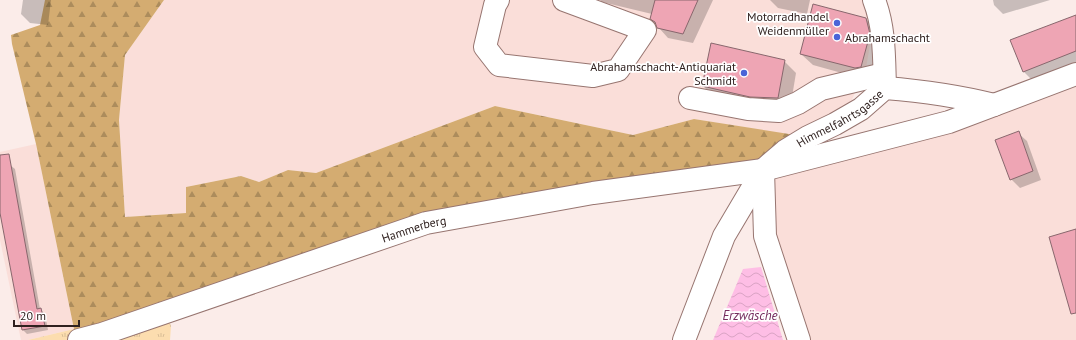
<svg xmlns="http://www.w3.org/2000/svg" width="1076" height="340" font-family="'PT Sans',sans-serif">
	<style>
		.built { fill: #faded9 }
		.grass { fill: url(#grass-tufts) }
		.forest { fill: url(#forest-firs) }
		.water { fill: url(#water-waves) }
		.shadow { fill: #0003 }
		.building { fill: #eea5b4; stroke: #88676d }
		.lines { fill: none; stroke-linecap: round; stroke-linejoin: round }
		.minor-casing { stroke: #977570; stroke-width: 24 }
		.minor { stroke: #fff; stroke-width: 22 }
		.poi-dot { fill: #4a64d8; stroke: #fff; stroke-width: 1.5 }
		.labels { text-anchor: middle; dominant-baseline: central; stroke-width: 3.5; stroke-linejoin: round; paint-order: stroke }
		.poi-label { font-size: 12px; fill: #2f211f; stroke: #fff; text-anchor: end }
		.street-label { font-size: 12px; fill: #2f211f; stroke: #fff }
		.water-label { font-size: 13px; font-style: italic; fill: #752c5e; stroke: #fff }
	</style>
	<defs>
		<pattern id="grass-tufts" width="24" height="20" patternUnits="userSpaceOnUse"><rect width="24" height="20" fill="#fcddaf"/><path d="M3 7l-1-3M5 7V3M7 7l1-3M15 17l-1-3M17 17v-4M19 17l1-3" fill="none" stroke="#d8bd96"/></pattern>
		<pattern id="forest-firs" width="22" height="20" patternUnits="userSpaceOnUse"><rect width="22" height="20" fill="#d4ac71"/><path d="M5 1l3.5 6h-7zM16 11l3.5 6h-7z" fill="#ac8c5c"/></pattern>
		<pattern id="water-waves" width="16" height="10" patternUnits="userSpaceOnUse"><rect width="16" height="10" fill="#febee5"/><path d="M0 5q4-4 8 0t8 0" fill="none" stroke="#daa3c4"/></pattern>
	</defs>
	<rect width="100%" height="100%" fill="#fbece9"/>
	<g class="built">
		<path d="M 164,0 L 866,0 L 874,22 L 866,68 L 850,104 L 791,135 L 694,119 L 633,135 L 495,106 L 316,173 L 288,170 L 259,182 L 241,176 L 186,187 L 186,213 L 125,217 L 119,120 L 125,55 Z"/>
		<path d="M 1076,74 L 1076,340 L 799,340 L 765,236 L 763,170 Z"/>
		<path d="M 36,144 L 74,329 L 28,340 L 21,340 L 0,240 L 0,152 Z"/>
	</g>
	<path class="grass" d="M 166,312 L 171,326 L 170,340 L 28,340 L 74,329 L 102,334 Z"/>
	<path class="forest" d="M 45,0 L 164,0 L 125,55 L 119,120 L 125,217 L 186,213 L 186,187 L 241,176 L 259,182 L 288,170 L 316,173 L 495,106 L 633,135 L 694,119 L 808,137 L 763,170 L 426,223 L 102,334 L 74,329 L 36,144 L 12,44 L 11,35 L 40,25 Z"/>
	<path class="water" d="M 761,267 L 783,340 L 713,340 L 743,269 Z"/>
	<g class="shadow">
		<path d="M 23,0 L 51,0 L 48,25 L 30,23 L 21,14 Z"/>
		<path d="M 600,0 L 713,0 L 693,43 L 668,38 L 651,19 L 652,14 L 602,2 Z"/>
		<path d="M 770,0 L 810,0 L 807,14 L 778,8 Z"/>
		<path d="M 993,0 L 1050,0 L 1003,14 L 994,5 Z"/>
		<path d="M 866,19 L 878,31 L 873,78 L 867,80 L 813,65 L 801,54 Z"/>
		<path d="M 1076,20 L 1076,68 L 1035,83 L 1023,71 Z"/>
		<path d="M 784,61 L 796,73 L 790,109 L 715,98 L 703,86 Z"/>
		<path d="M 1018,133 L 1027,141 L 1041,180 L 1020,188 L 1011,179 Z"/>
		<path d="M 10,165 L 15,169 L 40,309 L 45,314 L 48,330 L 27,334 L 23,330 L 0,207 L 0,167 Z"/>
	</g>
	<g class="building">
		<path d="M 655,0 L 698,0 L 683,34 L 657,28 L 655,22 L 650,19 Z"/>
		<path d="M 813,4 L 866,18 L 870,34 L 861,67 L 855,68 L 800,54 Z"/>
		<path d="M 1076,15 L 1076,51 L 1023,72 L 1010,40 Z"/>
		<path d="M 711,43 L 785,60 L 778,98 L 750,97 L 702,86 Z"/>
		<path d="M 1019,131 L 1033,171 L 1010,180 L 995,140 Z"/>
		<path d="M 9,154 L 37,309 L 41,308 L 45,326 L 22,330 L 0,213 L 0,155 Z"/>
		<path d="M 1076,229 L 1076,313 L 1071,314 L 1049,237 Z"/>
	</g>
	<g class="lines">
		<g class="minor-casing">
			<g id="minor">
				<path d="M 498,0 L 495,5 L 485,47 L 499,65 L 593,76 L 618,70 L 645,30 L 564,0"/>
				<path d="M 874,0 C 885,28 884,59 885,88"/>
				<path d="M 690,98 L 748,109 L 779,111 L 798,103 L 821,89 L 884,74"/>
				<path d="M 763,170 L 765,236 L 799,340"/>
				<path id="s1" d="M 79,340 L 102,334 L 426,223 L 593,193 L 763,170 L 949,122 L 1076,74"/>
				<path id="s2" d="M 684,340 L 724,236 L 763,170 L 785,151 L 808,137 L 835,124 L 861,109 L 885,88 C 922,91 958,96 994,105"/>
			</g>
		</g>
		<use href="#minor" class="minor"/>
	</g>
	<g class="poi-dot">
		<circle cx="837" cy="23" r="4"/>
		<circle cx="837" cy="37" r="4"/>
		<circle cx="744" cy="73" r="4"/>
	</g>
	<g class="labels">
		<g class="poi-label">
			<text x="829" y="16">Motorradhandel<tspan x="829" dy="14">Weidenmüller</tspan></text>
			<text x="845" y="37" text-anchor="start">Abrahamschacht</text>
			<text x="736" y="66">Abrahamschacht-Antiquariat<tspan x="736" dy="14">Schmidt</tspan></text>
		</g>
		<g class="street-label">
			<text stroke="none"><textPath href="#s2" startOffset="281">Himmelfahrtsgasse</textPath></text>
			<text stroke="none"><textPath href="#s1" startOffset="353">Hammerberg</textPath></text>
		</g>
		<g class="water-label">
			<text x="750" y="315">Erzwäsche</text>
		</g>
	</g>
	<path d="M14 320v6h65v-6" fill="none" stroke="#2f211f" stroke-width="2"/>
	<text x="20" y="320" font-size="12" fill="#2f211f" stroke="#ffffff" stroke-width="3" paint-order="stroke">20 m</text>
</svg>
